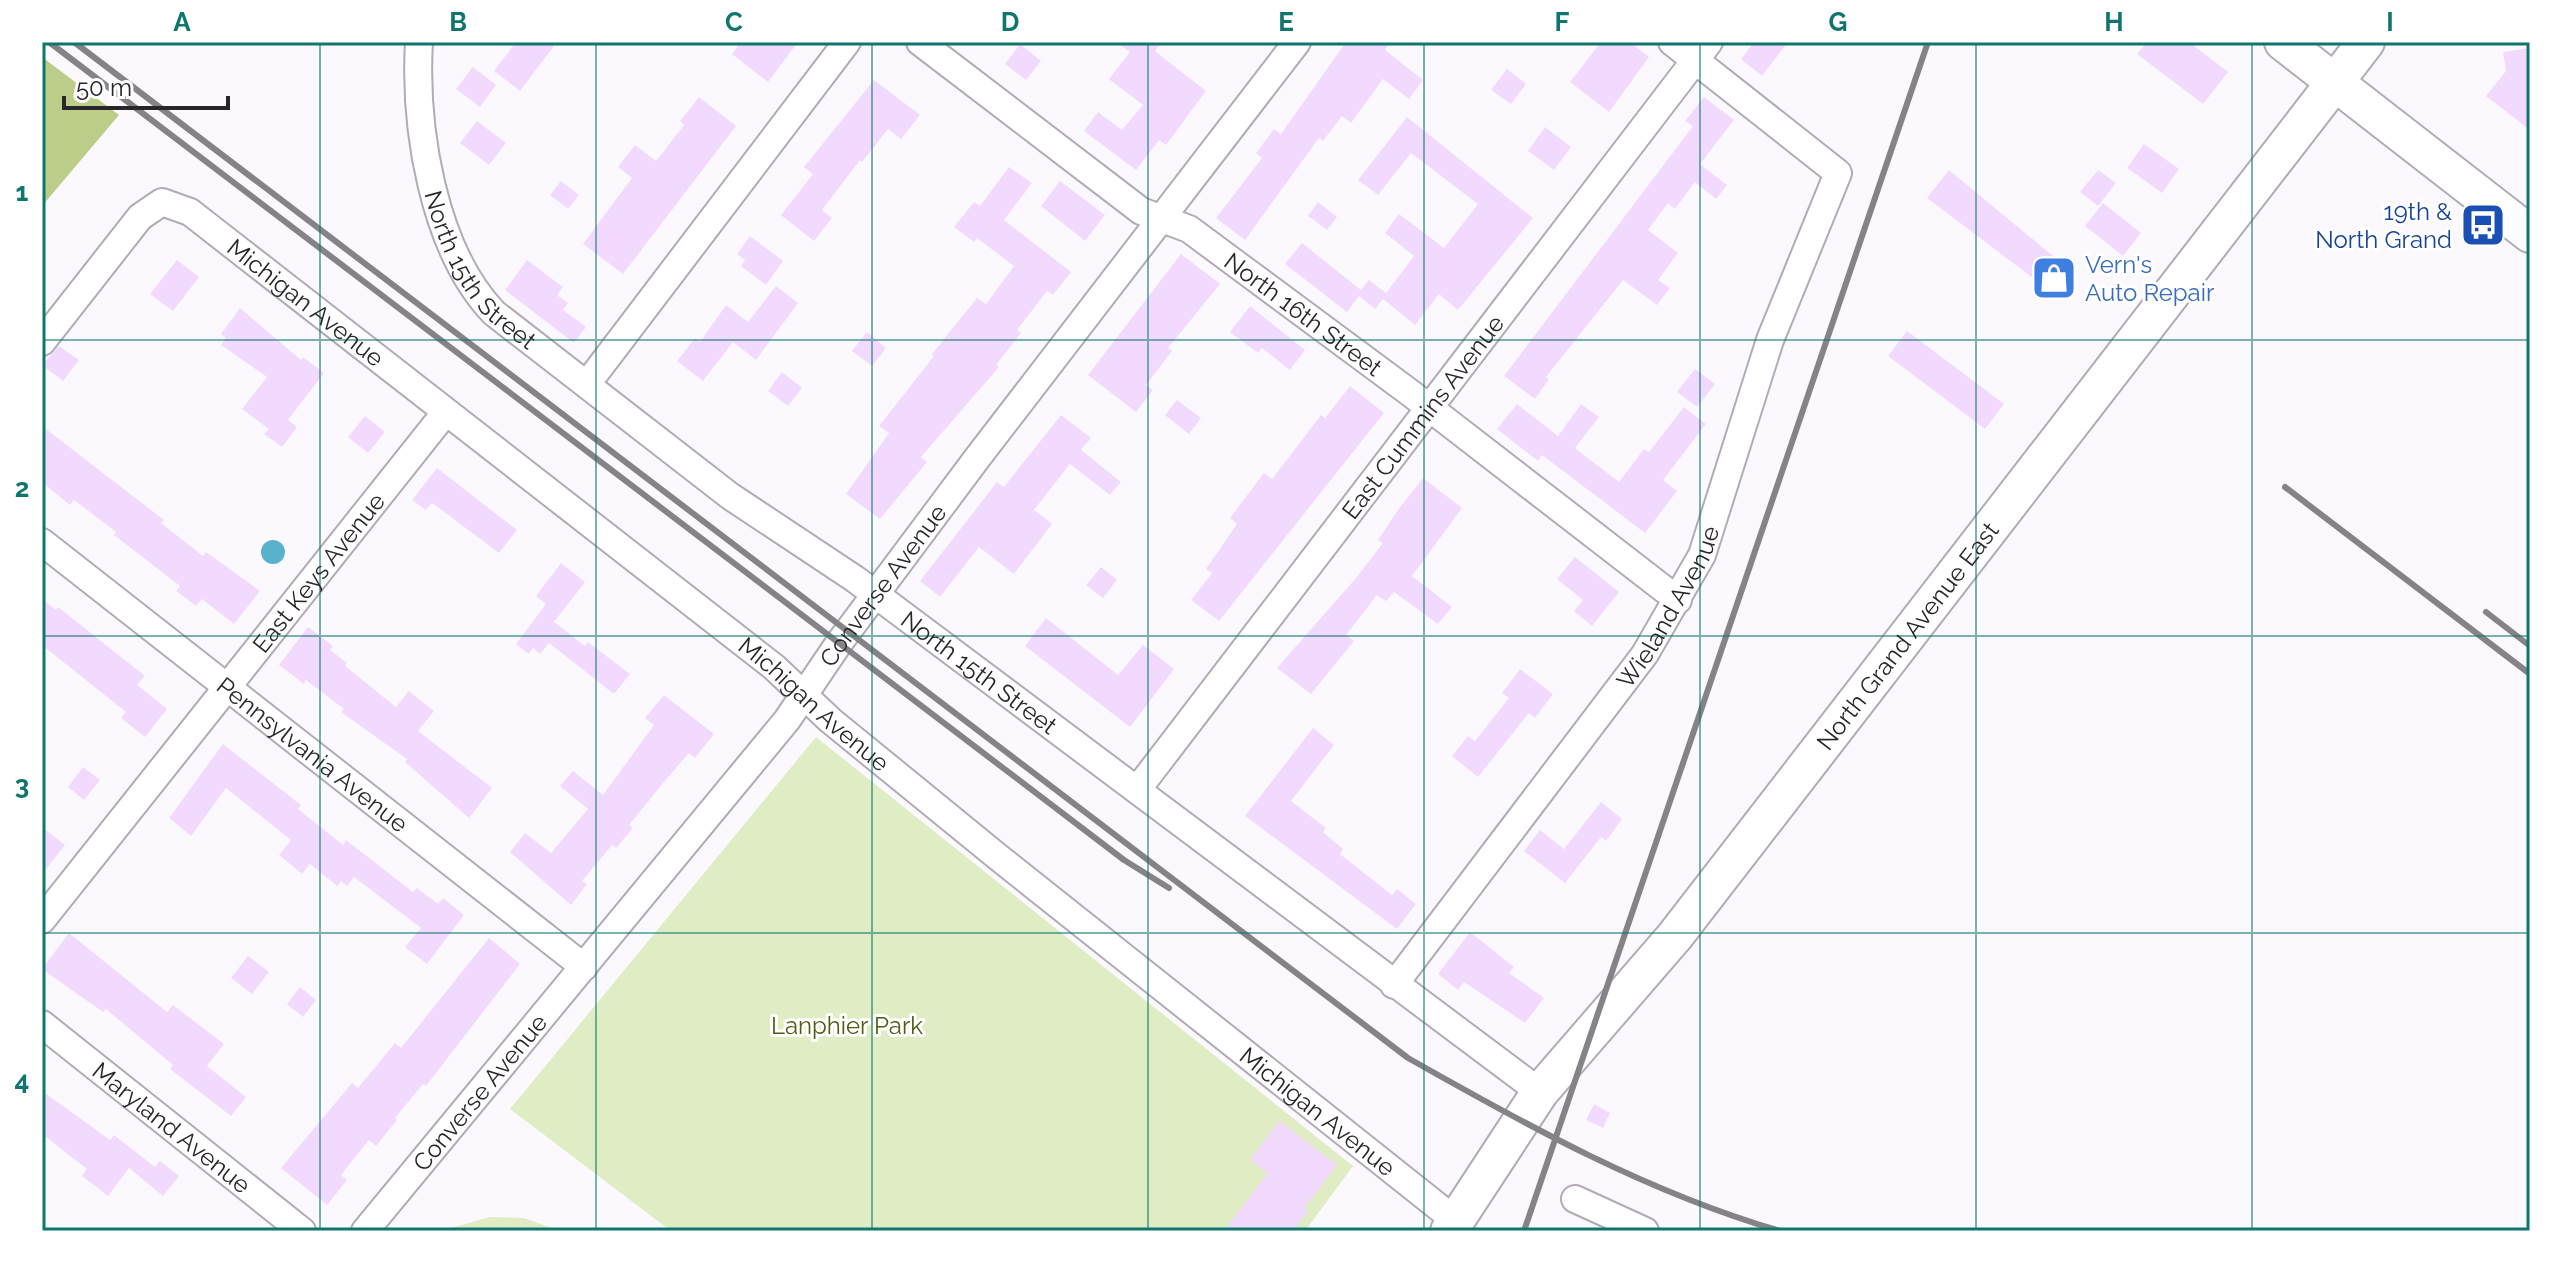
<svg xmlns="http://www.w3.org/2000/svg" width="2572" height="1273" font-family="Raleway,sans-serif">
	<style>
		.green { fill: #e0ecc3 }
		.forest { fill: #bbcd89 }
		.water { fill: #5ab1cc }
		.building { fill: #f2daff }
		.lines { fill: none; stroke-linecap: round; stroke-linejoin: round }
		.street-casing { stroke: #b2aab7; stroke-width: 30 }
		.secondary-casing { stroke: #b2aab7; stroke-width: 40 }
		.street { stroke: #fff; stroke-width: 26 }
		.secondary { stroke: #fff; stroke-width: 36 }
		.rail { stroke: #868388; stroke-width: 6 }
		.grid { fill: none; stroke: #0f766e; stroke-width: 2; stroke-opacity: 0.55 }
		.labels { text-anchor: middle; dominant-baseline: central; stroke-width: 6; stroke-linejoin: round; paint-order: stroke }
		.transit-label { font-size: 24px; fill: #164399; stroke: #fff; text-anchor: end }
		.shop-label { font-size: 24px; fill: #366cbe; stroke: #fff; text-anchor: start }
		.street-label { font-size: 24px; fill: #29262b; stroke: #fff }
		.park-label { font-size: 24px; fill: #4e5d13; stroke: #fff }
		.neatline { fill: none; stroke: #0f766e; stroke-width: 3 }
		.grid-label { font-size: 26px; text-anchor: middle; font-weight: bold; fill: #0f766e }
	</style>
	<rect width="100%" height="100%" fill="#fcf9fe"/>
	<g class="green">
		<path d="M 816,737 L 1353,1166 L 1305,1231 L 671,1231 L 510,1109 Z"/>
		<path d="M 489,1217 L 524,1218 L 560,1231 L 441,1231 Z"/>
	</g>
	<path class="forest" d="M 42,57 L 119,115 L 42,206 Z"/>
	<circle class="water" cx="273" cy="552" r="12"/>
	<g class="building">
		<path d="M 516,42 L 557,42 L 520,91 L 494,71 Z"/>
		<path d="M 741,42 L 798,42 L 768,82 L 732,54 Z"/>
		<path d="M 1116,42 L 1162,42 L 1155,51 L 1206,91 L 1166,145 L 1159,140 L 1136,170 L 1084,131 L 1098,112 L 1122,130 L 1143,105 L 1109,79 L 1130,52 Z"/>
		<path d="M 1346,42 L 1391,42 L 1385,50 L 1423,80 L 1409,99 L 1383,79 L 1351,123 L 1342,116 L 1323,141 L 1319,138 L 1245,240 L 1216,218 L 1262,158 L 1256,153 L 1274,129 L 1281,134 Z"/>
		<path d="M 1601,42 L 1630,42 L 1649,57 L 1609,112 L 1570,82 Z"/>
		<path d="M 1754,42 L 1788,42 L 1762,76 L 1741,59 Z"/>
		<path d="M 2147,42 L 2189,42 L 2228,72 L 2203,104 L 2137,54 Z"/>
		<path d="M 1020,44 L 1041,61 L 1026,80 L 1005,64 Z"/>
		<path d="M 2530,48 L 2530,130 L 2486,96 L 2506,71 L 2503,52 Z"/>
		<path d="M 473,67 L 496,85 L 480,107 L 456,89 Z"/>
		<path d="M 1507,69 L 1526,84 L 1511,104 L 1491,90 Z"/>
		<path d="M 874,80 L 920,115 L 901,139 L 888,129 L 862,162 L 860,160 L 822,210 L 832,218 L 814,241 L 781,215 L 813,174 L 804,167 Z"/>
		<path d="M 699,97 L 736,126 L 623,274 L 583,244 L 632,178 L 618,167 L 635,145 L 656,161 L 684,125 L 680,121 Z"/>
		<path d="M 1704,97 L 1734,120 L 1700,164 L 1727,185 L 1716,199 L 1695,182 L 1675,209 L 1668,203 L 1648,230 L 1678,253 L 1658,280 L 1670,288 L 1657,305 L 1623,280 L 1546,377 L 1549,379 L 1535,399 L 1504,376 L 1693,126 L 1685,121 Z"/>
		<path d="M 1407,117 L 1533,218 L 1458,310 L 1439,294 L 1415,325 L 1383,299 L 1375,309 L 1359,296 L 1347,312 L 1285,264 L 1302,243 L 1361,290 L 1369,280 L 1386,293 L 1414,256 L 1385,233 L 1399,214 L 1444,248 L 1478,204 L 1411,153 L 1378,195 L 1358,180 Z"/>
		<path d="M 477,121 L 506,143 L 489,165 L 460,143 Z"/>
		<path d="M 1545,127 L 1571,147 L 1554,170 L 1528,151 Z"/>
		<path d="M 2144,144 L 2179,169 L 2162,193 L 2127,168 Z"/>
		<path d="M 1009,167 L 1032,183 L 1004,220 L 1071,272 L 1053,295 L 1047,291 L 1017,330 L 1021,333 L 996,365 L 999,367 L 921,457 L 927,462 L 880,519 L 846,494 L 889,433 L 879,426 L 934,356 L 932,354 L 977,298 L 986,304 L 1014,266 L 977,238 L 974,242 L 954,227 L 974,202 L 980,206 Z"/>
		<path d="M 1949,170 L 2070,270 L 2053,293 L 1927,198 Z"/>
		<path d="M 2098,170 L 2116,183 L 2098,206 L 2080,192 Z"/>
		<path d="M 561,181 L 579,195 L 568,209 L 550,195 Z"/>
		<path d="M 1060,181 L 1105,215 L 1085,241 L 1041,206 Z"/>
		<path d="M 1318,202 L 1337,217 L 1327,230 L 1308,216 Z"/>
		<path d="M 2103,203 L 2141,233 L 2123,256 L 2085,226 Z"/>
		<path d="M 750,236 L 783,261 L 766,285 L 741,266 L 745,260 L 737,254 Z"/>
		<path d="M 1181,254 L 1220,284 L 1168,348 L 1172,351 L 1146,385 L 1153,390 L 1136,412 L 1088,375 Z"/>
		<path d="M 177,260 L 199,277 L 173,311 L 150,294 Z"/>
		<path d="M 527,260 L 563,287 L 557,295 L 568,303 L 563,310 L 586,327 L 574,343 L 505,290 Z"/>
		<path d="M 776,286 L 798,303 L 756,360 L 733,342 L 703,381 L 677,361 L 695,338 L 700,342 L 726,305 L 748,322 Z"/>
		<path d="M 1250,306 L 1305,350 L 1290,370 L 1262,348 L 1258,353 L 1230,332 Z"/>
		<path d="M 240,308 L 301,360 L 303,357 L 324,373 L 288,420 L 297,427 L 282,447 L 264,434 L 269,429 L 242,409 L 267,377 L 221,345 L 226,338 L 221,334 Z"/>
		<path d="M 1907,331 L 2004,404 L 1985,429 L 1888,356 Z"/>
		<path d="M 867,332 L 886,348 L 872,366 L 852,351 Z"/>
		<path d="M 59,346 L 79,360 L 63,381 L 42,365 Z"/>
		<path d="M 1695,369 L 1715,384 L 1697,407 L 1677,392 Z"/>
		<path d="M 782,372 L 802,388 L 788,406 L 768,391 Z"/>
		<path d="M 1350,386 L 1384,413 L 1219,621 L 1191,600 L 1212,573 L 1206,569 L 1237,524 L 1230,518 L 1264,473 L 1272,479 L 1321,415 L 1325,418 Z"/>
		<path d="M 1177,400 L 1201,418 L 1189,434 L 1165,415 Z"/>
		<path d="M 1517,404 L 1558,436 L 1581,404 L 1599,417 L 1575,448 L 1619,482 L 1644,449 L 1649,452 L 1684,407 L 1706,424 L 1663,480 L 1677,491 L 1645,533 L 1542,455 L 1538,461 L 1497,429 Z"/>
		<path d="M 1061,415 L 1091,438 L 1081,450 L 1121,482 L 1110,495 L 1070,464 L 1034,510 L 1052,524 L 1014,574 L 979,547 L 940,597 L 920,581 L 997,482 L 1004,487 Z"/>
		<path d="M 365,416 L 385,432 L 368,453 L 348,437 Z"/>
		<path d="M 42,426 L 164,520 L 161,523 L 203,556 L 206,552 L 260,591 L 234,624 L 202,599 L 196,606 L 176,591 L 180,586 L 114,535 L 116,532 L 74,500 L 70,505 L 42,482 Z"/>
		<path d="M 437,468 L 517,530 L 499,553 L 432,503 L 426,510 L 412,500 Z"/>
		<path d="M 1423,478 L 1462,508 L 1412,576 L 1452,607 L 1438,624 L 1394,592 L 1386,601 L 1377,595 L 1346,635 L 1354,641 L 1311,694 L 1277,668 L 1356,578 L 1383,543 L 1378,540 L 1398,510 Z"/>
		<path d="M 1575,557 L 1619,592 L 1592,626 L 1574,611 L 1583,600 L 1557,579 Z"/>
		<path d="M 561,563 L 585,582 L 554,622 L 585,646 L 588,642 L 630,674 L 614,694 L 549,643 L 540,654 L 533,648 L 529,654 L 516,644 L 546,604 L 536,596 Z"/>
		<path d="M 1101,567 L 1117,580 L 1103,598 L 1086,585 Z"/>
		<path d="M 42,599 L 56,610 L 58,607 L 145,676 L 137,685 L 167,709 L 145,737 L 121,718 L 126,712 L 42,645 Z"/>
		<path d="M 1046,618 L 1118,675 L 1143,645 L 1174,669 L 1130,727 L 1025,646 Z"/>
		<path d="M 308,627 L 333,646 L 330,650 L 347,663 L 345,666 L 396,707 L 409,691 L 434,711 L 418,731 L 492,788 L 469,818 L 405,762 L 407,759 L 341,712 L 344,709 L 306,680 L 304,684 L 279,665 Z"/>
		<path d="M 1520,669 L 1553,694 L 1535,718 L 1529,713 L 1478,777 L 1452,756 L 1468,736 L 1475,741 L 1509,698 L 1502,693 Z"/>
		<path d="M 664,695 L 714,734 L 695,758 L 689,753 L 664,782 L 629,825 L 633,828 L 616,848 L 612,845 L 582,881 L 587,884 L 571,905 L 510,852 L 525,833 L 551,853 L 588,809 L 560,786 L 573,771 L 603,795 L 654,725 L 645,718 Z"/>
		<path d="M 1313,728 L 1334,745 L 1291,801 L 1326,828 L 1323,832 L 1343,849 L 1340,854 L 1392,895 L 1397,889 L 1416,904 L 1397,929 L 1245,816 Z"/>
		<path d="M 223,744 L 301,805 L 298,809 L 343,845 L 346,840 L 413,892 L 417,888 L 438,904 L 443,898 L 464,915 L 427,964 L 405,947 L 421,928 L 354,877 L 347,886 L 341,881 L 337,886 L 310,864 L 302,874 L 279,855 L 291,840 L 226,788 L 191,836 L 169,818 Z"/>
		<path d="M 83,767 L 100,780 L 84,800 L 68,787 Z"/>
		<path d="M 1601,802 L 1622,819 L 1606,841 L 1601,837 L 1565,883 L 1524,851 L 1540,830 L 1564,849 Z"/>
		<path d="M 42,827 L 65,845 L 42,874 Z"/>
		<path d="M 1470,932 L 1514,967 L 1509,973 L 1544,998 L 1525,1023 L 1464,982 L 1458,990 L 1438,974 Z"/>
		<path d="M 69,933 L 167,1012 L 173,1005 L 224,1044 L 207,1066 L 246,1097 L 231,1116 L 170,1069 L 173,1065 L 106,1009 L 103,1012 L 42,969 Z"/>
		<path d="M 489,938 L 520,964 L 426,1086 L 423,1084 L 395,1118 L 397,1120 L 376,1146 L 369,1140 L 341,1175 L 347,1180 L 327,1205 L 281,1168 L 352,1083 L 358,1088 L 395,1043 L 401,1048 Z"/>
		<path d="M 248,956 L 269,972 L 252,994 L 231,978 Z"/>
		<path d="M 300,987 L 316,1000 L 303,1017 L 287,1004 Z"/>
		<path d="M 42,1091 L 110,1140 L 114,1135 L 155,1167 L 160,1161 L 179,1176 L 163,1196 L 129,1168 L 108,1196 L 82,1176 L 87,1169 L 42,1134 Z"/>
		<path d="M 1594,1104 L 1610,1113 L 1603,1128 L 1586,1120 Z"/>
		<path d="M 1279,1121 L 1337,1165 L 1304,1208 L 1308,1211 L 1293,1231 L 1224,1231 L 1268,1173 L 1250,1160 Z"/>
	</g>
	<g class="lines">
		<g class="street-casing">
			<g id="street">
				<path id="s1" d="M 419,42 C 414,128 433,249 494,313 L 730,496 L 855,579 L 1540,1092"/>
				<path id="s2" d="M 920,42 L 1141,211 L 1189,229 L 1409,392 L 1678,600"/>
				<path id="s3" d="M 42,342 L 140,217 L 162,202 L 190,212 L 774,667 L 830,720 L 998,857 L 1456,1221"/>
				<path d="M 587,384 L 847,42"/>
				<path id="s4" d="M 42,542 L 584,967"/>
				<path id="s5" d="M 1137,790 L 1709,42"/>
				<path id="s6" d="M 42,920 L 445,413"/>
				<path id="s7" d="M 1394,985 L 1645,654 L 1702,555 L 1770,340 L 1838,173 L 1672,42"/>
				<path id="s8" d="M 42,1024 L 302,1231"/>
				<path d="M 1575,1199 L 1645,1231"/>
				<path id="s9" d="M 365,1231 L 787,720 L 839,643 L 978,457 L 1297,42"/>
			</g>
		</g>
		<g class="secondary-casing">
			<g id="secondary">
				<path d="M 2283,42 L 2530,234"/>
				<path id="s10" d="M 1449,1231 L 1540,1092 L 1675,936 L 2366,42"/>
			</g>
		</g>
		<use href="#street" class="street"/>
		<use href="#secondary" class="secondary"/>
		<g class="rail">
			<path d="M 49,42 L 1124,860 L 1169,888"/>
			<path d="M 74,42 L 1408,1058 C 1528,1126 1647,1192 1780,1231"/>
			<path d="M 2285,487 L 2530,674"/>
			<path d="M 2486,612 L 2530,646"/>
			<path d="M 1524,1231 L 1928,42"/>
		</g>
	</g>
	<path class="grid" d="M 320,42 L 320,1231M 596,42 L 596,1231M 872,42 L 872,1231M 1148,42 L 1148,1231M 1424,42 L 1424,1231M 1700,42 L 1700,1231M 1976,42 L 1976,1231M 2252,42 L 2252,1231M 42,340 L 2530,340M 42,636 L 2530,636M 42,933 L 2530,933"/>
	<defs>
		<g id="bus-square" transform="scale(2.3)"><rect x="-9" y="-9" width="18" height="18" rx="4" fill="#1a4fb4" stroke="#fff"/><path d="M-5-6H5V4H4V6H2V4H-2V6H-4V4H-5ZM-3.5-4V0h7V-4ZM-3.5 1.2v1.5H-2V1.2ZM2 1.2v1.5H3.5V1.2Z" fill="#fff"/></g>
		<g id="shop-square" transform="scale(2.3)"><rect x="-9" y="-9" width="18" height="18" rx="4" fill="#3f7fe0" stroke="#fff"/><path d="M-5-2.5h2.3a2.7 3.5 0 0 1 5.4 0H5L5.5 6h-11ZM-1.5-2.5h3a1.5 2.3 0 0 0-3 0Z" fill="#fff"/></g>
	</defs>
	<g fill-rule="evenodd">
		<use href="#bus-square" x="2483" y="225"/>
		<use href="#shop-square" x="2054" y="278"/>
	</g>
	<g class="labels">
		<g class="transit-label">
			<text x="2452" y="211">19th &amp;<tspan x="2452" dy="28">North Grand</tspan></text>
		</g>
		<g class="shop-label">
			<text x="2085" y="264">Vern's<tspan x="2085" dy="28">Auto Repair</tspan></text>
		</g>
		<g class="street-label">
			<text stroke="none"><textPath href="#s1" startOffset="244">North 15th Street</textPath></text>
			<text stroke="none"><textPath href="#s3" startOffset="362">Michigan Avenue</textPath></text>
			<text stroke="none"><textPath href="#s2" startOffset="472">North 16th Street</textPath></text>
			<text stroke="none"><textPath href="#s5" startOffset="470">East Cummins Avenue</textPath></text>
			<text stroke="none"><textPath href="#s6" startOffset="444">East Keys Avenue</textPath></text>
			<text stroke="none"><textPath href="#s9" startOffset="828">Converse Avenue</textPath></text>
			<text stroke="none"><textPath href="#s7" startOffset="468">Wieland Avenue</textPath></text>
			<text stroke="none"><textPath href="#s10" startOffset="752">North Grand Avenue East</textPath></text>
			<text stroke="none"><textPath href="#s1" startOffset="892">North 15th Street</textPath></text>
			<text stroke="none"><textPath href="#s3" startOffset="1010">Michigan Avenue</textPath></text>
			<text stroke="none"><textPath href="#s4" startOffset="344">Pennsylvania Avenue</textPath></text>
			<text stroke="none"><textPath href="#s9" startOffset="180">Converse Avenue</textPath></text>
			<text stroke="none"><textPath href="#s3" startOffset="1658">Michigan Avenue</textPath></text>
			<text stroke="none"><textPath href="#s8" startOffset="166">Maryland Avenue</textPath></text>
		</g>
		<g class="park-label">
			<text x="847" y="1025">Lanphier Park</text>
		</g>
	</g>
	<rect width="2572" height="1273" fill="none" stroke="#ffffff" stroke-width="88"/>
	<path d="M64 96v12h164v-12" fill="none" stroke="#29262b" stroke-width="4"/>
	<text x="76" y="96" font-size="24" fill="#29262b" stroke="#ffffff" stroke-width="6" paint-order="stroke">50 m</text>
	<rect x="44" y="44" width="2484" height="1185" class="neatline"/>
	<g class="grid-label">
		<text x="182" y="31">A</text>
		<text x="458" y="31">B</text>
		<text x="734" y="31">C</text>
		<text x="1010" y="31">D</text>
		<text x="1286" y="31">E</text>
		<text x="1562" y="31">F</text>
		<text x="1838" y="31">G</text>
		<text x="2114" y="31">H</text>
		<text x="2390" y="31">I</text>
		<text x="22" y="201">1</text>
		<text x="22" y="497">2</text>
		<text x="22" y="794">3</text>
		<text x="22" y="1090">4</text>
	</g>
</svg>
